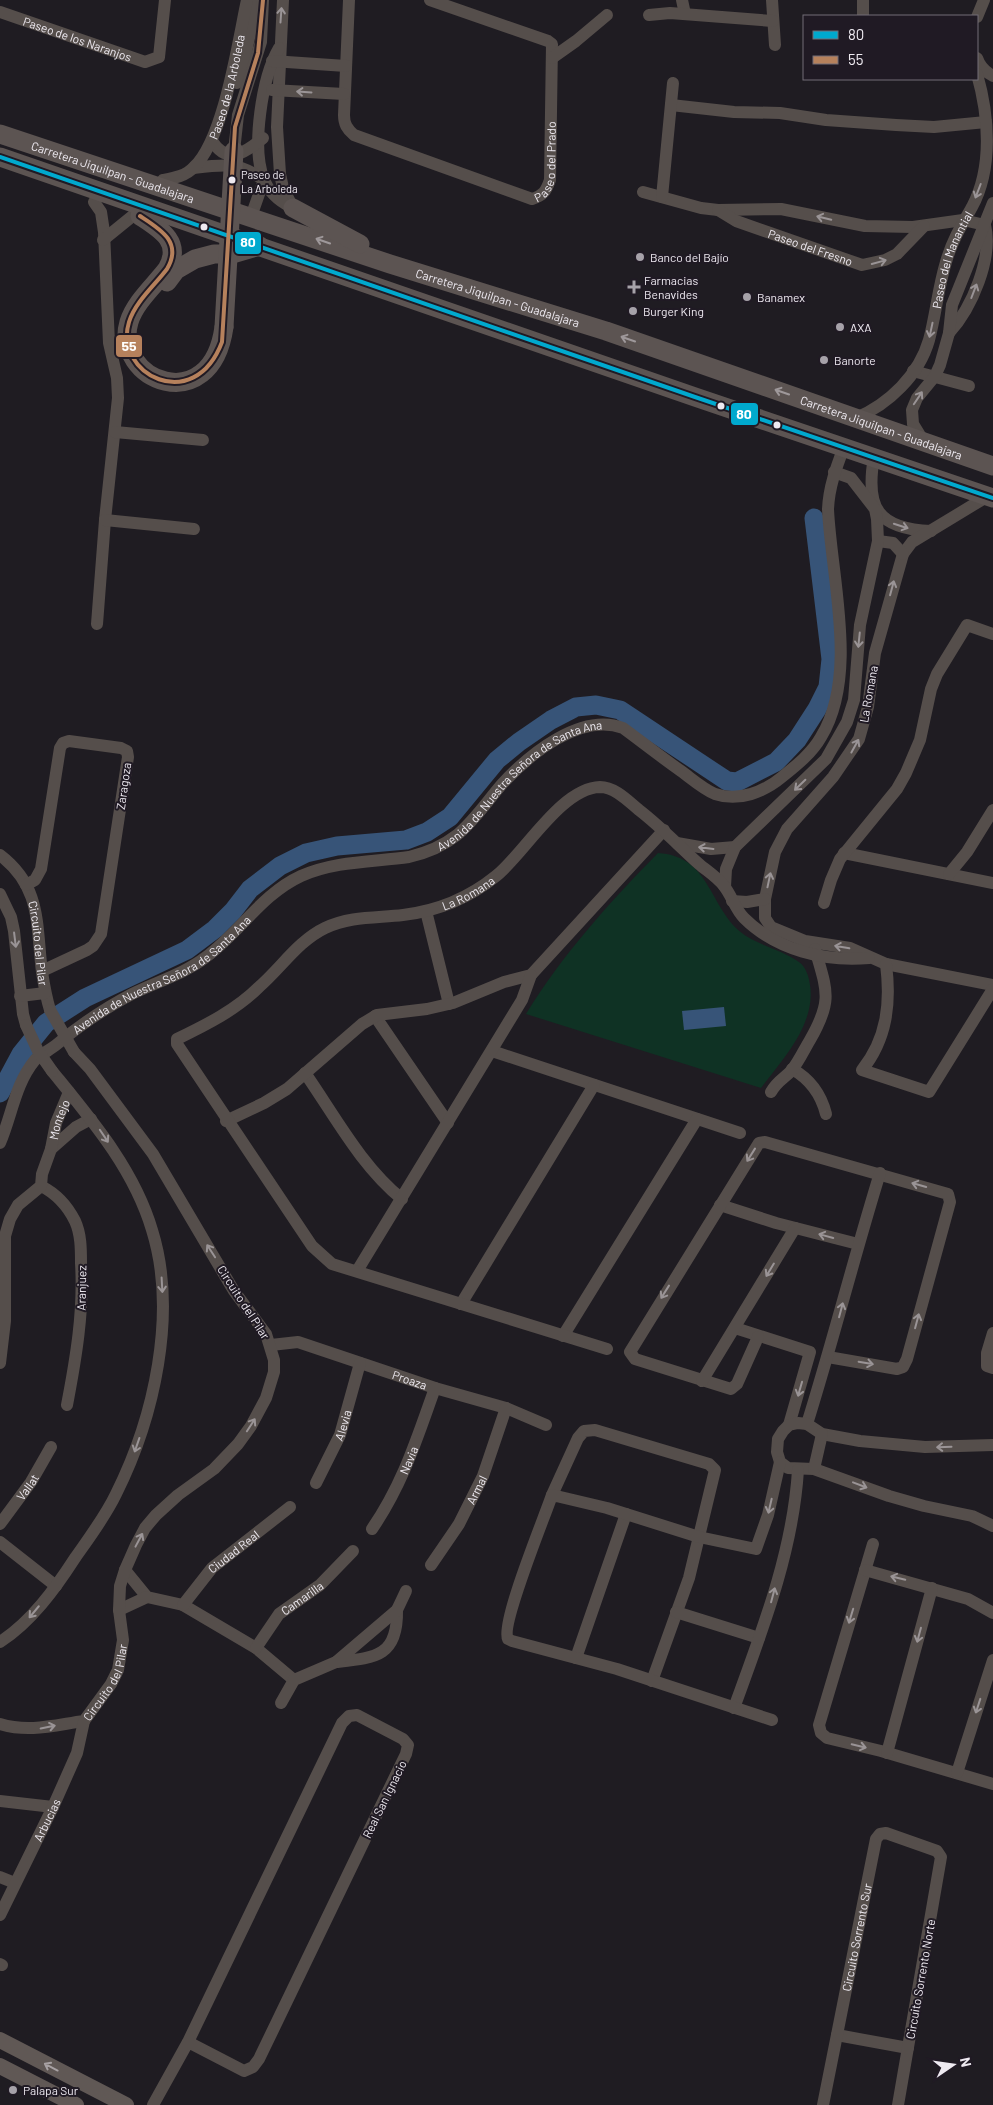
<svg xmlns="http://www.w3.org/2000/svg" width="993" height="2105" font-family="Barlow,sans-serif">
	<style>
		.green { fill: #0f3224 }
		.water { fill: #375478 }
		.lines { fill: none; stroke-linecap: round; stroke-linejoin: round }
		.river { stroke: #375478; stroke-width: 19 }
		.minor { stroke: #554e4b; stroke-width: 12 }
		.major { stroke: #605855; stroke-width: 16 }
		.highway { stroke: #5c5452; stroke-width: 19 }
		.minor-bridge { stroke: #554e4b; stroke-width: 12 }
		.highway-bridge { stroke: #5c5452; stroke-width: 19 }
		.bus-1-casing { stroke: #201a24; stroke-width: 8 }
		.bus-2-casing { stroke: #201a24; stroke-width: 8 }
		.bus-1 { stroke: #00a9ce; stroke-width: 4 }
		.bus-2 { stroke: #b6815c; stroke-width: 4 }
		.oneway { stroke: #9a9496 }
		.oneway2 { stroke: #9e989a }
		.oneway3 { stroke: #a7a1a3 }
		.bus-dot { fill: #eeeaf1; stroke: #201a24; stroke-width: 2 }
		.poi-dot { fill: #a6a2a9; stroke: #201a24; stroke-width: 2 }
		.labels { text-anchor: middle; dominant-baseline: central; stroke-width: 4; stroke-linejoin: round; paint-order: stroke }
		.bus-label { font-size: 11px; fill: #eeeaf1; stroke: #201a24; text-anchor: start }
		.street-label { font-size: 12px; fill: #eeeaf1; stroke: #201a24 }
		.poi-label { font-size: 12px; fill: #eeeaf1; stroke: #201a24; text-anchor: start }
		.line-badge { stroke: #201a24; stroke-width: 2 }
		.badge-label { font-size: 14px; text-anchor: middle; font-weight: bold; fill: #fff }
	</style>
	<rect width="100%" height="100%" fill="#1f1c22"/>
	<path class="green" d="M 658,853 C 707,856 708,899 736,928 C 753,945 780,948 799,962 C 806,967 809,977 810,985 C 816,1024 783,1059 761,1088 L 526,1014 C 562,955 609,903 658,853 Z"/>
	<path class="water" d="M 724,1007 L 726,1026 L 684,1030 L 682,1011 Z"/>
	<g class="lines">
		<path class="river" d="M 0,1093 L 21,1054 L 46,1023 L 85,998 L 187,950 L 215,929 L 233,911 L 250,889 L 280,866 L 306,853 L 337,846 L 406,840 L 427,832 L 450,817 L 497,760 L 519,742 L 551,720 L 576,707 L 596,705 L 620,710 L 727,781 L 737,782 L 776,762 L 797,740 L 817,709 L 828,687 L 831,659 L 814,518"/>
		<g class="minor">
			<path d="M 283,0 L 277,127 L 280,174 L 283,188 L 293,208"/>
			<path id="s1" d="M 349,0 L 344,115 C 344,124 347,129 354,135 L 532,199 C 544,195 546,191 550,180 L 552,44 L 548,41 L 430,0"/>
			<path d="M 682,0 L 685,14"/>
			<path d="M 772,0 L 775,45"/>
			<path d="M 863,0 L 863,16"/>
			<path id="s2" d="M 0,12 L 145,62 L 159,57 L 165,0"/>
			<path d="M 649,15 L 670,13 L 773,21"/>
			<path d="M 977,17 L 984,0"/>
			<path d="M 279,48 C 262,77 251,148 264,180 C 269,192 279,201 291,207"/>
			<path d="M 552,58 L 576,41 L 607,15"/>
			<path d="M 977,58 C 980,67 985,72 993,76"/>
			<path d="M 272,61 L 346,66"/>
			<path d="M 237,83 L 246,52 L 257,0"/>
			<path d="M 272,90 L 344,94"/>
			<path d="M 671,105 L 734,112 L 780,113 L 826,120 L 896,125 L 934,127 L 986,122"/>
			<path d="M 212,141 C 228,166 246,152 263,138"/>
			<path d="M 234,151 L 238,115 L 261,42 L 263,0"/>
			<path d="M 194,168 C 225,164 238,162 264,180"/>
			<path id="s3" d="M 163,180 C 174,178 186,176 194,167 C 224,139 238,41 247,0"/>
			<path d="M 643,192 L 701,208 L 718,210 L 781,209 L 865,226 L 913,227 L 963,220 L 985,225 C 993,258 972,308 949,333"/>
			<path d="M 662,197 L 673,83"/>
			<path d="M 94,202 L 101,212 L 104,232 L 109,343 L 117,378 L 118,398 L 105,520 L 97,624"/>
			<path id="s4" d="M 718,210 L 736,221 L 862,265 L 885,260 L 897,254 L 924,226"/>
			<path d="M 253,211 L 264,180"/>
			<path d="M 103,240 L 135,214"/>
			<path d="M 913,371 L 969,386"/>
			<path id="s5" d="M 856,418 C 889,404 919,375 929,340 C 936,314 938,288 946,262 C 952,241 961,226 972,207 C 993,168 989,116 977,74"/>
			<path d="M 115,432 L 203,440"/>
			<path d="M 924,442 L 913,424 L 912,410 L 917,398 L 935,376 L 940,365 L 949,333 L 952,305 L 993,203"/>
			<path d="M 874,457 C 865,508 878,529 931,531"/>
			<path d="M 988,496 L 912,542 L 903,554 L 875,653 L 868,707 L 859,739 L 833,777 L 787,829 L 775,852 L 765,899 L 765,918 L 771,927 L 805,941 L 850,948 L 886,964 L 993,985"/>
			<path d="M 105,520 L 194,529"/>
			<path d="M 878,541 L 893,543 L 903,554"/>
			<path d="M 677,843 L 711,849 L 735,847"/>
			<path d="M 844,853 L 993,883"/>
			<path id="s6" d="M 0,855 C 42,887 36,925 42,972 C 44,985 46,997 50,1010"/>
			<path d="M 949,874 L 967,852 L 993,810"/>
			<path d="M 26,885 L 35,880 L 41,869 L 60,748 L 63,743 L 69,741 L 121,748 L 127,751 L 128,757 L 101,934 L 93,946 L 87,950 L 42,971"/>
			<path d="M 725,887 L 726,869 L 735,847 L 826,759 L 847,722 L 854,700 L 860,625 L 878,541 L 877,519 L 875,509 L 851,478 L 834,472"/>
			<path d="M 0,894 L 11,917 L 14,931 L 23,1014 L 26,1025"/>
			<path d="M 732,901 L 747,902 L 765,899"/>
			<path d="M 824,903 L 831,880 L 840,859 L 897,789 L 906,773 L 920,740 L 931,689 L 937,674 L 967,625 L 993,634"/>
			<path d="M 426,911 L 449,1004"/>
			<path d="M 886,964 C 891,1003 887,1039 862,1070 L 929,1092 L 993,989"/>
			<path d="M 20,996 L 45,993"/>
			<path d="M 375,1016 L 448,1123"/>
			<path d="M 492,1051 L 740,1133"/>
			<path d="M 792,1069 C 810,1079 821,1094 826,1114"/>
			<path d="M 305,1073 C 335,1116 361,1166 402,1199"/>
			<path d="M 771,1092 C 778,1080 784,1079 792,1070 C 799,1061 804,1050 810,1040 C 833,1000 827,991 815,949"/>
			<path d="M 226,1121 L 264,1103 L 287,1089 L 362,1024 L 377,1015 L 427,1009 L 453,1003 L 504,982 L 531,975 L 664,830"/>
			<path id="s7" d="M 0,1143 C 12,1115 15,1084 35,1060 C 41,1054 50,1050 56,1045 C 80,1025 105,1008 132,994 C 156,982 184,974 206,957 C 240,932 262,894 301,876 C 335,861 372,862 409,857 C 426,853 443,846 457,835 C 475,820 488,800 503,783 C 530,754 581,712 623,728 C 642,742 661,757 681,771 C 692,779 703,789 715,794 C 739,802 764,792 782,777 C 797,765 812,753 821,737 C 859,675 831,577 828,509 C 829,487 836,468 844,447"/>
			<path d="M 51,1149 L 76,1127 L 91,1119"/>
			<path d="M 41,1186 C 57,1194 67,1205 75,1221 C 81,1234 81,1249 81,1263 C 84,1311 76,1358 67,1405"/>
			<path d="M 720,1205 L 776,1223 L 858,1244"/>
			<path d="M 357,1271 L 522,1000 L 531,975"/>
			<path d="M 461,1304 L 594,1085"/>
			<path d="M 735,1328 L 810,1352 L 789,1425"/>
			<path d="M 993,1333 L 987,1353 L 987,1366 L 993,1368"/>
			<path d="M 563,1336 L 697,1119"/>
			<path d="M 758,1337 L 737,1384 L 731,1389 L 635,1359 L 630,1352 L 759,1143 L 765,1142 L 948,1194 L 950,1202 L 907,1359 L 903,1367 L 897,1369 L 828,1357"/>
			<path id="s8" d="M 271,1345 L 298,1342 L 435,1388 L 506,1408 L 546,1425"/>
			<path id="s9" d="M 607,1349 L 332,1264 L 312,1246 L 177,1044 L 177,1039 C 206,1025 236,1010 259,987 C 281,968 298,941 325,928 C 350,916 376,918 403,915 C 437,911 469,898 496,876 C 524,854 561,788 600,787 C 615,787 628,801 639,810 C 661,827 679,846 699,864 C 707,871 717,877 724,886 C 732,896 735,909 744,918 C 776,950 825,962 869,958"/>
			<path id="s10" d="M 0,1363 L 5,1321 L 5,1236 L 10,1219 L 18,1205 L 41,1186 L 42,1174 L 51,1149 L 56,1123 L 69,1092"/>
			<path d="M 702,1381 L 795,1228"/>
			<path d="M 807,1424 C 833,1341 854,1257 880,1173"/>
			<path d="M 993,1445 L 925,1447 L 860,1441 L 822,1434 L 807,1424 L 798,1423 L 789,1425 L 783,1431 L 778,1439 L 777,1452 L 780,1462 L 788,1468 L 814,1469 L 889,1496 L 924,1506 L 972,1516 L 993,1526"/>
			<path d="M 814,1469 L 822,1434"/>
			<path id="s11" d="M 316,1483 L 340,1435 L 360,1363"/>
			<path d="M 552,1495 L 578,1438 L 584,1431 L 595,1430 L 709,1464 L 715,1470 L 689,1578 L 652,1681"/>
			<path id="s12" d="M 0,1524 L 31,1482 L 51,1447"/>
			<path id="s13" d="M 372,1529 C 403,1484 417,1438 435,1388"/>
			<path d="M 0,1542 L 56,1586"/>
			<path d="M 873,1544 L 819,1725 L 821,1733 L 827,1738 L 881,1751 L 993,1784"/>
			<path id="s14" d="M 431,1565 L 459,1524 L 483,1476 L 506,1408"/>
			<path d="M 125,1570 L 147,1597 L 183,1605 L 256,1648 L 294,1680"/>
			<path d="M 865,1570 L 968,1599 L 993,1613"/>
			<path id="s15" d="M 183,1605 L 212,1568 L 290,1507"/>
			<path d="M 119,1610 L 147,1597"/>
			<path d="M 676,1612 L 759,1638"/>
			<path d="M 0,1642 C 31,1622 55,1589 75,1558 C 89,1538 105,1517 116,1494 C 154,1418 178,1313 152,1230 C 134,1169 91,1119 52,1071"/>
			<path id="s16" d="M 256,1648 L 279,1614 L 320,1585 L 353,1551"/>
			<path d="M 576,1658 L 626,1514"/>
			<path d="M 336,1662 C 375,1658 398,1657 397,1610"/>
			<path d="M 281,1703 L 294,1680 L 336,1662 L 397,1610 L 406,1591"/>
			<path d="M 734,1708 C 762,1631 793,1552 798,1470"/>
			<path d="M 772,1720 L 617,1669 L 512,1641 L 508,1639 C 500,1625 545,1516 552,1495 L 607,1508 L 699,1537 L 756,1549 L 768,1515 L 780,1462"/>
			<path id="s17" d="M 0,1724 C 29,1733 55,1725 84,1721 L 111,1684 L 118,1670 L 123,1640 L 119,1610 L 120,1586 L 125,1570 L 136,1545 L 145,1528 L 156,1515 L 178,1495 L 214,1469 L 238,1444 L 251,1426 L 266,1398 L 274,1372 L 274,1360 L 266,1334 L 234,1291 L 153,1154 L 90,1069 L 74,1052"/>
			<path d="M 887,1753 L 932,1588"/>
			<path d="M 957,1773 L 993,1660"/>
			<path d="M 0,1801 L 53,1807"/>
			<path d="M 0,1877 L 15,1883"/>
			<path id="s18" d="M 0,1915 L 53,1807 L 77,1753 L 84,1721"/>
			<path d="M 0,1964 L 2,1965"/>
			<path d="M 837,2035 L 908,2048"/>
			<path d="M 153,2105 L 188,2042 L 342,1723 L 349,1716 L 357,1715 L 403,1739 L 408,1745 L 406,1754 L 259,2059 L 253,2067 L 244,2071 L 188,2042"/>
			<path id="s19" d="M 823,2105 L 876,1839 L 880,1834 L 886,1833 L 937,1851 L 941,1857 L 898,2105"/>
		</g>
		<g class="major">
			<path d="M 0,2040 L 126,2105"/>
			<path d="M 0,2066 L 76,2105"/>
		</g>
		<g class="highway">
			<path id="s20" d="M 0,134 L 390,264 L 606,331 L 993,466"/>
			<path d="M 0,157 L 695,397 L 993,498"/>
			<path d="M 293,208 L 360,244"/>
			<path d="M 140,216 C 160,229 183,242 167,269 C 155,285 135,302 129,322 C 112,380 211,420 224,327"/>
			<path d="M 167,282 L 176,270 L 195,259 L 214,254 L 232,254 L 260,246"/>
		</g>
		<g class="minor-bridge">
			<path d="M 50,1010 L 74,1052"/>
			<path d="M 26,1025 L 38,1051 L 52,1071"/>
		</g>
		<path class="highway-bridge" d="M 224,327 L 234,151"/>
		<g class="bus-1-casing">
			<path id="bus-1" d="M 0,157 L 695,397 L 993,498"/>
		</g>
		<g class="bus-2-casing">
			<path id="bus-2" d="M 140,216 C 160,229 183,242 167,269 C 155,285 135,302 129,322 C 113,374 194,416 222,342 L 235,127 L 258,53 L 263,0"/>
		</g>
		<use href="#bus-1" class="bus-1"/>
		<use href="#bus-2" class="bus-2"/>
	</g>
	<defs><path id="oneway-shaft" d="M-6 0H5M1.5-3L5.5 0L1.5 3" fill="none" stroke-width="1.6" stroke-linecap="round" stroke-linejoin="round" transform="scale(1.25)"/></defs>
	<g class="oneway">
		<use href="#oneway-shaft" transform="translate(281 15) rotate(-86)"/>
		<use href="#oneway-shaft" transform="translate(304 92) rotate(-176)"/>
		<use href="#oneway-shaft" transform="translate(978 191) rotate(111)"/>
		<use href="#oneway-shaft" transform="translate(824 218) rotate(-166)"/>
		<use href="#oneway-shaft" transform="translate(879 262) rotate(-15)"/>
		<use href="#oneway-shaft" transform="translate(974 291) rotate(-69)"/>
		<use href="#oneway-shaft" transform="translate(931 330) rotate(102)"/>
		<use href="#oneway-shaft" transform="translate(918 398) rotate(-56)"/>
		<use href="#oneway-shaft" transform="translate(901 526) rotate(18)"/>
		<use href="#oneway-shaft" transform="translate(892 588) rotate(-75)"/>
		<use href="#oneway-shaft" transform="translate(859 640) rotate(96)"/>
		<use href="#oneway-shaft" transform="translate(855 746) rotate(-61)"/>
		<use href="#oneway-shaft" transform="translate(800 785) rotate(136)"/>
		<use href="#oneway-shaft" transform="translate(706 848) rotate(-173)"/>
		<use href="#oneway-shaft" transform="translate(769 880) rotate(-78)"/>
		<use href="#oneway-shaft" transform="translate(15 940) rotate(83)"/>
		<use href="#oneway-shaft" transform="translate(842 947) rotate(-170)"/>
		<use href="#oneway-shaft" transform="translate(104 1136) rotate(56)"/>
		<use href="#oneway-shaft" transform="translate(751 1155) rotate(122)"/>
		<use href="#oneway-shaft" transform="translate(919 1185) rotate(-164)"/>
		<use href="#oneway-shaft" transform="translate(826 1236) rotate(-165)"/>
		<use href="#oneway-shaft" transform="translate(211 1251) rotate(-123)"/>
		<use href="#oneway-shaft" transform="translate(770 1270) rotate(121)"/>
		<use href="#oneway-shaft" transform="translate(162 1285) rotate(87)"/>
		<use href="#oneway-shaft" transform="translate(665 1292) rotate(122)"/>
		<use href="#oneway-shaft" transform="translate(841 1310) rotate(-75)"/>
		<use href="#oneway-shaft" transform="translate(917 1321) rotate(-75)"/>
		<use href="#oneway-shaft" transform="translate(866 1363) rotate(10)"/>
		<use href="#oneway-shaft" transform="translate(800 1389) rotate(106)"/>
		<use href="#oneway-shaft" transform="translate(251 1425) rotate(-57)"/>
		<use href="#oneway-shaft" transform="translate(137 1445) rotate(109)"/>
		<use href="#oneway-shaft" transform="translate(944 1447) rotate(178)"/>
		<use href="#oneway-shaft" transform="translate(860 1485) rotate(21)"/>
		<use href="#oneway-shaft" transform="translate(770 1506) rotate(103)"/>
		<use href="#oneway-shaft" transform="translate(139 1540) rotate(-62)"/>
		<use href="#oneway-shaft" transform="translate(898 1578) rotate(-166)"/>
		<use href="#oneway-shaft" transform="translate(773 1595) rotate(-75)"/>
		<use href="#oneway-shaft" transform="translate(34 1612) rotate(130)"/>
		<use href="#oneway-shaft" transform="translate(851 1616) rotate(107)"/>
		<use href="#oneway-shaft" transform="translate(919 1635) rotate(105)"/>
		<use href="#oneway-shaft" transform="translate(978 1706) rotate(108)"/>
		<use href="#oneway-shaft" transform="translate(48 1727) rotate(-12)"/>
		<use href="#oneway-shaft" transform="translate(859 1746) rotate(13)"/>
	</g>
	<g class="oneway2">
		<use href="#oneway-shaft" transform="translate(323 241) rotate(-161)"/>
		<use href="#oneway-shaft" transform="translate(628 339) rotate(-161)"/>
		<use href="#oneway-shaft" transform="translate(782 392) rotate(-161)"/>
	</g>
	<use class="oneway3" href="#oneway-shaft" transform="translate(51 2067) rotate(-152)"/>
	<g class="bus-dot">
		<circle cx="232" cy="180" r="4.5"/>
		<circle cx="204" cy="227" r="4.5"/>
		<circle cx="721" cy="406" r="4.5"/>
		<circle cx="777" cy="425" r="4.5"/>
	</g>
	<g class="poi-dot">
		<circle cx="640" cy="257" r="5"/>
		<path d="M631.5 279.5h5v5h5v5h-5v5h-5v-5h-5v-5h5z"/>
		<circle cx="747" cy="297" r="5"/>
		<circle cx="633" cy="311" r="5"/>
		<circle cx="840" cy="327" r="5"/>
		<circle cx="824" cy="360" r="5"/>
		<circle cx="13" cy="2090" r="5"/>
	</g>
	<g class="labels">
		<g class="bus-label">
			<text x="241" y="174">Paseo de<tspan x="241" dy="14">La Arboleda</tspan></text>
		</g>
		<g class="street-label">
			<text stroke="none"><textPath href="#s2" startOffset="82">Paseo de los Naranjos</textPath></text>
			<text stroke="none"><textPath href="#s3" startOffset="122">Paseo de la Arboleda</textPath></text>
			<text stroke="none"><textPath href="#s1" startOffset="372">Paseo del Prado</textPath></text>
			<text stroke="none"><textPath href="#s20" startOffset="119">Carretera Jiquilpan - Guadalajara</textPath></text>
			<text stroke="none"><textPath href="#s4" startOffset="100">Paseo del Fresno</textPath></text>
			<text stroke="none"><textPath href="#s5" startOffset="194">Paseo del Manantial</textPath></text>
			<text stroke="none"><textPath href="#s20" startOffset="524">Carretera Jiquilpan - Guadalajara</textPath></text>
			<text stroke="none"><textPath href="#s20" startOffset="929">Carretera Jiquilpan - Guadalajara</textPath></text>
			<text transform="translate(868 694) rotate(-80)">La Romana</text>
			<text transform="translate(123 786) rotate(-82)">Zaragoza</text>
			<text stroke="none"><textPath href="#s7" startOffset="662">Avenida de Nuestra Señora de Santa Ana</textPath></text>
			<text stroke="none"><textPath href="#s9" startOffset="898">La Romana</textPath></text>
			<text stroke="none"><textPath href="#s6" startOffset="100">Circuito del Pilar</textPath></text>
			<text stroke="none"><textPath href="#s7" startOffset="244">Avenida de Nuestra Señora de Santa Ana</textPath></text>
			<text stroke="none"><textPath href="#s10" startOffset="260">Montejo</textPath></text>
			<text transform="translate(81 1288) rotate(-89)">Aranjuez</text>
			<text transform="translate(244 1302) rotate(57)">Circuito del Pilar</text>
			<text stroke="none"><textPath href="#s8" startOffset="145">Proaza</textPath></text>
			<text stroke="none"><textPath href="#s11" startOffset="64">Alevia</textPath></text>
			<text stroke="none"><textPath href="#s13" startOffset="78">Navia</textPath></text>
			<text stroke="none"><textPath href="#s12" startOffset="46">Vallat</textPath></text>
			<text stroke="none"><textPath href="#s14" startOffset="88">Armal</textPath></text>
			<text stroke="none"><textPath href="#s15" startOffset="74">Ciudad Real</textPath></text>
			<text stroke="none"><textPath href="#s16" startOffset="69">Camarilla</textPath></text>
			<text stroke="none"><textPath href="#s17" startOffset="130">Circuito del Pilar</textPath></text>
			<text transform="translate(384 1799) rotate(-64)">Real San Ignacio</text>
			<text stroke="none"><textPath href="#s18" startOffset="106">Arbucias</textPath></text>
			<text stroke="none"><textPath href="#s19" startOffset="171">Circuito Sorrento Sur</textPath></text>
			<text transform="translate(920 1979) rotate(-80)">Circuito Sorrento Norte</text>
		</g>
		<g class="poi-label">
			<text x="650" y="257">Banco del Bajío</text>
			<text x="644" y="280">Farmacias<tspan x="644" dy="14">Benavides</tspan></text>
			<text x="757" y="297">Banamex</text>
			<text x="643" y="311">Burger King</text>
			<text x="850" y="327">AXA</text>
			<text x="834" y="360">Banorte</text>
			<text x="23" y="2090">Palapa Sur</text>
		</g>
	</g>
	<g class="line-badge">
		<rect x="234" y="231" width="28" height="24" rx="5" fill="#00a9ce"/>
		<rect x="115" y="334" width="28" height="24" rx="5" fill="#b6815c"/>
		<rect x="730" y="402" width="29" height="24" rx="5" fill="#00a9ce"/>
	</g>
	<g class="badge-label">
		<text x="248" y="247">80</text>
		<text x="129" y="351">55</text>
		<text x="744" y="419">80</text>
	</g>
	<rect x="803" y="15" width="175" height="65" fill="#201a24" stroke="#726d76"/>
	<rect x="813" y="31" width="25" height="8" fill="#00a9ce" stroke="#726d76"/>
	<text x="848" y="40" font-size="15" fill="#eeeaf1">80</text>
	<rect x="813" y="56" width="25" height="8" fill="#b6815c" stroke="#726d76"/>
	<text x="848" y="65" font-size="15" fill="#eeeaf1">55</text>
	<g transform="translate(953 2065) rotate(77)" stroke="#201a24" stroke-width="4" paint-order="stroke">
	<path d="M0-4L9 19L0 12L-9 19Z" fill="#eeeaf1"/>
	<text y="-8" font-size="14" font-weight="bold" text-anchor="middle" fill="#eeeaf1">N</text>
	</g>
</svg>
